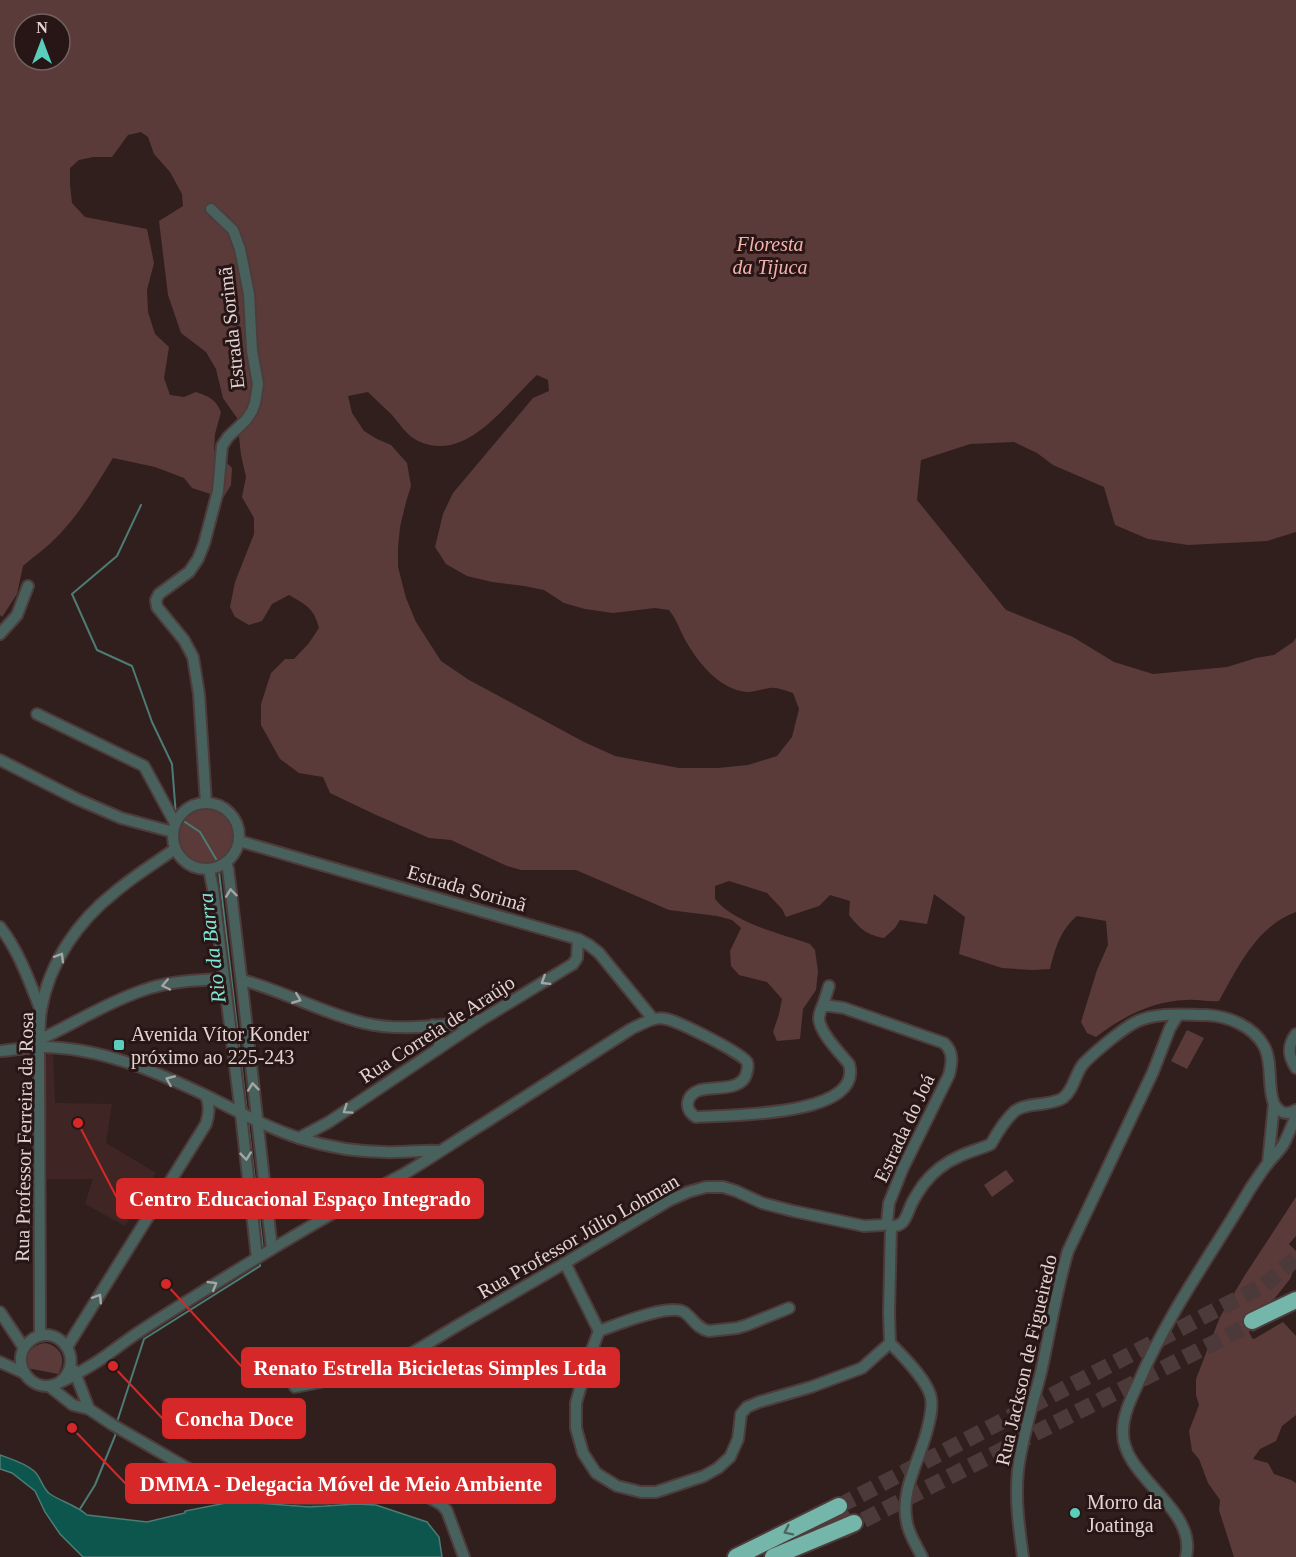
<svg xmlns="http://www.w3.org/2000/svg" width="1296" height="1557" font-family="'Times New Roman',serif">
	<style>
		.built { fill: #3f2624 }
		.green { fill: #5a3b39; fill-rule: evenodd }
		.water { fill: #0c564d; stroke: #4c7c75; stroke-width: 1.5 }
		.lines { fill: none; stroke-linecap: round; stroke-linejoin: round }
		.stream { stroke: #4c7c75; stroke-width: 2 }
		.highway-tunnel { stroke: #4b3a39; stroke-width: 16; stroke-dasharray: 16 8; stroke-linecap: butt }
		.minor-casing { stroke: #4d3c3b; stroke-width: 14 }
		.highway-casing { stroke: #4d3c3b; stroke-width: 20 }
		.minor { stroke: #48615d; stroke-width: 10 }
		.highway { stroke: #75b6aa; stroke-width: 16 }
		.oneway { stroke: #a4a6a4 }
		.oneway2 { stroke: #4e6660 }
		.poi-dot { fill: #5acebd; stroke: #271615; stroke-width: 2 }
		.labels { text-anchor: middle; dominant-baseline: central; stroke-width: 6; stroke-linejoin: round; paint-order: stroke }
		.park-label { font-size: 20px; font-style: italic; fill: #f5b2ad; stroke: #271615 }
		.street-label { font-size: 20px; fill: #e1d4d3; stroke: #271615 }
		.poi-label { font-size: 20px; fill: #e1d4d3; stroke: #271615; text-anchor: start }
		.water-label { font-size: 21px; font-style: italic; fill: #80e5d5; stroke: #271615 }
		.leader { fill: none; stroke: #d62828; stroke-width: 2 }
		.callout-dot { fill: #d62828; stroke: #271615; stroke-width: 2 }
		.callout { fill: #d62828; stroke: #d62828; stroke-width: 2 }
		.callout-label { font-size: 21px; text-anchor: middle; font-weight: bold; fill: #fff }
	</style>
	<rect width="100%" height="100%" fill="#311f1e"/>
	<path class="built" d="M 49,1053 L 53,1053 L 55,1103 L 112,1104 L 106,1143 L 156,1173 L 125,1226 L 85,1204 L 93,1179 L 47,1179 L 45,1060 L 46,1056 Z"/>
	<g class="green">
		<path d="M 0,0 L 1296,0 L 1296,532 L 1267,541 L 1188,545 L 1148,539 L 1115,525 L 1104,487 L 1053,465 L 1037,453 L 1014,442 L 970,444 L 921,460 L 917,500 L 1006,610 L 1073,637 L 1114,662 L 1153,674 L 1227,667 L 1256,658 L 1274,655 L 1293,642 L 1296,638 L 1296,912 C 1257,926 1238,967 1219,1001 C 1208,1002 1197,999 1186,1000 C 1152,1001 1122,1017 1096,1037 L 1087,1033 L 1081,1022 L 1097,970 L 1108,945 L 1106,921 L 1077,916 C 1060,930 1055,949 1050,969 L 1032,970 L 1002,968 L 959,954 L 965,917 L 934,894 L 927,924 L 900,920 L 895,928 L 884,938 C 867,935 860,929 849,915 L 850,901 L 830,895 L 819,906 L 786,917 L 782,909 L 767,893 L 729,881 L 715,886 L 715,899 C 735,924 780,933 810,944 L 815,950 L 818,971 L 816,990 L 803,1009 L 800,1039 L 777,1041 L 773,1032 L 779,1014 L 782,999 L 767,982 L 739,975 L 731,966 L 730,951 L 741,928 L 732,920 L 717,916 L 669,910 L 576,870 L 521,870 L 507,866 L 451,840 L 429,838 L 374,814 L 330,793 L 323,777 L 299,773 L 280,759 L 261,725 L 261,704 L 271,673 L 285,659 L 294,659 L 309,643 L 319,628 C 314,608 306,605 289,595 L 272,604 L 262,621 L 249,625 L 235,617 L 230,607 L 235,582 L 254,534 L 254,518 L 242,497 L 246,477 L 241,455 L 237,418 L 223,398 L 216,369 L 206,352 L 181,333 L 168,295 L 159,221 L 183,206 L 182,194 L 170,172 L 154,154 L 148,137 L 141,132 L 128,135 L 112,157 L 93,157 L 79,160 L 70,168 L 70,185 L 72,203 L 85,217 L 147,229 L 154,263 L 147,290 L 148,312 L 155,334 L 169,347 L 164,378 L 170,395 L 184,397 L 196,392 C 210,397 215,399 221,412 L 215,434 L 214,450 L 232,468 L 231,485 L 223,498 L 192,488 L 184,478 L 155,467 L 113,458 C 98,482 84,507 65,528 C 53,543 37,554 23,566 L 17,594 L 2,617 L 0,615 ZM 24,24 L 60,24 L 60,60 L 24,60 ZM 537,375 L 548,380 L 549,391 L 533,398 L 453,493 L 443,514 L 435,547 L 446,564 L 467,576 L 492,582 L 524,586 L 544,590 L 564,603 L 585,609 L 613,613 L 655,608 L 669,610 C 678,622 680,631 687,643 C 699,664 721,690 747,692 C 755,692 762,689 770,688 C 777,687 786,691 793,693 L 799,709 L 792,737 L 777,756 L 748,765 L 718,768 L 679,768 L 615,756 L 584,742 L 469,680 L 441,661 L 416,622 L 406,598 L 398,567 L 398,548 L 400,527 L 406,502 L 411,486 L 407,463 L 391,445 L 377,439 L 364,431 L 352,413 L 348,396 L 368,392 C 376,400 384,407 392,415 C 400,424 406,435 418,441 C 467,464 506,403 537,375 Z"/>
		<circle cx="206" cy="836" r="29"/>
		<path d="M 1187,1030 L 1204,1038 L 1187,1069 L 1171,1061 Z"/>
		<path d="M 1006,1170 L 1014,1181 L 992,1197 L 984,1185 Z"/>
		<path d="M 1296,1197 L 1296,1236 L 1289,1244 L 1296,1251 L 1296,1264 L 1290,1279 L 1275,1298 L 1251,1320 L 1249,1332 L 1252,1338 L 1254,1339 L 1283,1322 L 1296,1336 L 1296,1415 L 1282,1426 L 1276,1441 L 1260,1449 L 1253,1459 L 1268,1463 L 1274,1474 L 1291,1480 L 1296,1483 L 1296,1557 L 1234,1557 L 1219,1510 L 1220,1500 L 1208,1483 L 1199,1459 L 1192,1451 L 1189,1431 L 1199,1405 L 1196,1395 L 1196,1379 L 1220,1317 L 1245,1275 Z"/>
		<path d="M 45,1343 C 61,1346 67,1360 58,1374 L 27,1368 C 25,1354 31,1345 45,1343 Z"/>
		<path d="M 846,1506 L 852,1519 L 756,1557 L 746,1557 Z"/>
	</g>
	<path class="water" d="M 0,1455 C 11,1459 25,1463 34,1471 C 41,1477 42,1488 50,1494 C 62,1502 76,1505 87,1515 L 147,1522 L 185,1513 L 185,1511 L 226,1503 L 243,1502 L 310,1507 L 356,1504 L 376,1505 L 427,1522 L 439,1537 L 442,1557 L 83,1557 L 60,1534 L 45,1512 L 35,1491 L 12,1473 L 0,1469 Z"/>
	<g class="lines">
		<g class="stream">
			<path d="M 141,505 L 117,556 L 72,594 L 97,650 L 132,666 L 152,722 L 172,764 L 176,816 L 200,832 L 216,859 L 219,872 L 247,1113"/>
			<path d="M 248,1121 L 263,1250"/>
			<path d="M 117,1422 L 144,1339 L 260,1266 L 260,1261"/>
			<path d="M 80,1509 L 95,1485 L 115,1436 L 116,1430"/>
		</g>
		<g class="highway-tunnel">
			<path d="M 839,1506 L 1264,1285 L 1296,1259"/>
			<path d="M 842,1531 L 1253,1323"/>
		</g>
		<g class="minor-casing">
			<g id="minor">
				<path d="M 0,634 L 17,615 L 28,586"/>
				<path d="M 37,714 L 144,766 L 175,823"/>
				<path d="M 0,760 L 77,799 L 121,818 L 173,832"/>
				<path d="M 206,803 L 199,694 L 193,657 L 184,640 L 157,607 L 156,600 L 159,594 L 189,572 L 198,559 L 204,544 L 218,491 L 222,446 L 228,437 L 246,420 L 252,411 L 255,403 L 258,384 L 252,351 L 249,294 L 240,249 L 233,230 L 211,209"/>
				<circle cx="206" cy="836" r="33"/>
				<path d="M 239,841 L 578,939 L 589,945 L 599,953 L 653,1019"/>
				<path d="M 226,862 L 228,869 C 244,995 257,1122 272,1249"/>
				<path d="M 209,869 L 213,889 L 241,1114 L 257,1258"/>
				<path d="M 0,927 C 19,951 30,983 41,1011"/>
				<path d="M 242,980 C 284,991 322,1013 364,1023 C 401,1032 442,1025 480,1020"/>
				<path d="M 823,1005 L 829,986"/>
				<path d="M 433,1025 C 439,1033 441,1040 438,1049"/>
				<path d="M 1296,1034 C 1287,1046 1288,1056 1296,1068"/>
				<path d="M 39,1040 C 73,1024 106,1003 141,991 C 167,981 197,980 224,979"/>
				<path d="M 0,1051 C 13,1050 28,1047 41,1047 C 99,1047 155,1071 207,1096 C 237,1111 266,1127 299,1138 C 330,1148 365,1153 398,1152 C 412,1152 425,1150 439,1151"/>
				<path d="M 299,1138 L 329,1122 L 481,1020 L 573,964 L 577,958 L 578,939"/>
				<path d="M 1268,1163 L 1274,1104"/>
				<path d="M 891,1226 L 889,1313 L 890,1343 C 903,1356 928,1381 931,1398 C 933,1410 929,1423 926,1434 C 918,1463 900,1492 907,1523 C 909,1535 917,1546 922,1557"/>
				<path d="M 565,1263 L 599,1331 L 588,1360 L 576,1403 L 576,1428 L 583,1453 L 596,1473 L 617,1486 L 641,1492 L 656,1492 L 704,1476 L 718,1468 L 730,1457 L 738,1439 L 741,1414 L 747,1407 L 759,1402 L 811,1387 L 862,1368 L 890,1343"/>
				<path d="M 0,1312 L 24,1348"/>
				<path d="M 599,1331 C 616,1325 669,1303 684,1312 C 693,1318 697,1329 709,1331 L 737,1328 L 747,1325 L 789,1308"/>
				<path d="M 40,1336 L 39,1047 C 40,1035 39,1022 41,1010 C 49,963 78,921 115,892 C 134,876 155,863 175,849"/>
				<path d="M 67,1347 L 206,1124 C 209,1114 210,1106 206,1096"/>
				<path d="M 0,1362 L 24,1373"/>
				<path d="M 74,1370 L 89,1409"/>
				<path d="M 60,1382 C 88,1358 55,1320 30,1341 C 11,1356 24,1387 48,1386 C 58,1385 75,1375 85,1369 C 102,1360 117,1347 133,1336 C 158,1319 184,1303 210,1287 C 258,1257 308,1227 358,1199 C 372,1190 387,1183 402,1175 C 430,1159 458,1139 486,1122 C 534,1091 583,1060 631,1029 C 642,1024 654,1016 666,1019 C 678,1021 742,1053 747,1062 C 748,1064 748,1069 747,1071 C 744,1092 715,1086 700,1090 C 686,1095 683,1109 696,1117 C 726,1115 865,1117 849,1064 C 840,1053 820,1033 819,1019 C 819,1014 821,1009 823,1005 L 844,1008 L 944,1043 C 954,1052 952,1063 949,1075 L 903,1168 L 889,1203 L 887,1222 L 891,1226 C 905,1227 906,1216 911,1205 C 914,1198 919,1191 923,1185 C 932,1173 946,1162 960,1156 C 970,1151 981,1149 991,1144 C 997,1133 1005,1120 1015,1111 C 1021,1106 1033,1105 1041,1104 C 1048,1103 1057,1102 1063,1098 C 1074,1090 1075,1073 1084,1063 C 1095,1052 1124,1027 1138,1021 C 1158,1012 1185,1015 1206,1015 C 1228,1016 1253,1026 1264,1046 C 1273,1062 1267,1087 1274,1104 C 1280,1113 1286,1116 1296,1110"/>
				<path d="M 49,1386 L 73,1405 L 89,1409 L 113,1425 L 189,1469 L 223,1485 L 243,1491 L 296,1498 L 319,1499 L 366,1493 L 400,1492 L 425,1495 L 442,1505 L 447,1511 L 464,1557"/>
				<path d="M 295,1387 L 370,1372 L 407,1356 L 455,1327 L 565,1263 L 670,1200 L 688,1192 L 706,1187 L 723,1187 L 736,1191 L 762,1203 L 793,1211 L 864,1226 L 883,1225 L 887,1222"/>
				<path d="M 1023,1557 C 1019,1528 1015,1500 1018,1470 C 1022,1437 1033,1404 1041,1372 C 1050,1332 1056,1291 1068,1251 L 1153,1072 L 1170,1028 L 1178,1015"/>
				<path d="M 1186,1557 C 1198,1508 1121,1477 1123,1431 C 1123,1413 1133,1395 1140,1379 C 1169,1312 1213,1252 1250,1189 C 1256,1180 1262,1171 1268,1163 C 1273,1157 1279,1151 1283,1145 C 1288,1136 1292,1125 1296,1116"/>
			</g>
		</g>
		<g class="highway-casing">
			<g id="highway">
				<path d="M 1252,1321 L 1296,1300"/>
				<path d="M 736,1557 L 839,1506"/>
				<path d="M 773,1557 L 854,1523"/>
			</g>
		</g>
		<use href="#minor" class="minor"/>
		<use href="#highway" class="highway"/>
	</g>
	<defs><path id="oneway-chevron" d="M-2-3.5L2.5 0L-2 3.5" fill="none" stroke-width="1.6" stroke-linecap="round" stroke-linejoin="round" transform="scale(1.5)"/></defs>
	<g class="oneway">
		<use href="#oneway-chevron" transform="translate(231 893) rotate(-97)"/>
		<use href="#oneway-chevron" transform="translate(60 957) rotate(-59)"/>
		<use href="#oneway-chevron" transform="translate(545 981) rotate(148)"/>
		<use href="#oneway-chevron" transform="translate(166 985) rotate(168)"/>
		<use href="#oneway-chevron" transform="translate(297 999) rotate(22)"/>
		<use href="#oneway-chevron" transform="translate(170 1080) rotate(-157)"/>
		<use href="#oneway-chevron" transform="translate(253 1087) rotate(-96)"/>
		<use href="#oneway-chevron" transform="translate(347 1110) rotate(146)"/>
		<use href="#oneway-chevron" transform="translate(246 1156) rotate(84)"/>
		<use href="#oneway-chevron" transform="translate(213 1285) rotate(-31)"/>
		<use href="#oneway-chevron" transform="translate(98 1298) rotate(-58)"/>
	</g>
	<use class="oneway2" href="#oneway-chevron" transform="translate(788 1531) rotate(154)"/>
	<g class="poi-dot">
		<rect x="113" y="1039" width="12" height="12" rx="3"/>
		<circle cx="1075" cy="1513" r="6"/>
	</g>
	<g class="labels">
		<g class="park-label">
			<text x="770" y="244">Floresta<tspan x="770" dy="23">da Tijuca</tspan></text>
		</g>
		<g class="street-label">
			<text transform="translate(231 328) rotate(-96)">Estrada Sorimã</text>
			<text transform="translate(467 888) rotate(16)">Estrada Sorimã</text>
			<text transform="translate(437 1029) rotate(-33)">Rua Correia de Araújo</text>
			<text transform="translate(904 1128) rotate(-65)">Estrada do Joá</text>
			<text transform="translate(24 1137) rotate(-89)">Rua Professor Ferreira da Rosa</text>
			<text transform="translate(578 1236) rotate(-30)">Rua Professor Júlio Lohman</text>
			<text transform="translate(1026 1360) rotate(-77)">Rua Jackson de Figueiredo</text>
		</g>
		<g class="poi-label">
			<text x="131" y="1034">Avenida Vítor Konder<tspan x="131" dy="23">próximo ao 225-243</tspan></text>
			<text x="1087" y="1502">Morro da<tspan x="1087" dy="23">Joatinga</tspan></text>
		</g>
		<g class="water-label">
			<text transform="translate(212 948) rotate(-97)">Rio da Barra</text>
		</g>
	</g>
	<path class="leader" d="M78 1123L117 1198M166 1284L242 1367M113 1366L163 1419M72 1428L126 1484"/>
	<g class="callout-dot">
		<circle cx="78" cy="1123" r="6"/>
		<circle cx="166" cy="1284" r="6"/>
		<circle cx="113" cy="1366" r="6"/>
		<circle cx="72" cy="1428" r="6"/>
	</g>
	<g class="callout">
		<rect x="117" y="1179" width="366" height="39" rx="6"/>
		<rect x="242" y="1348" width="377" height="39" rx="6"/>
		<rect x="163" y="1399" width="142" height="39" rx="6"/>
		<rect x="126" y="1464" width="429" height="39" rx="6"/>
	</g>
	<g class="callout-label">
		<text x="300" y="1206">Centro Educacional Espaço Integrado</text>
		<text x="430" y="1375">Renato Estrella Bicicletas Simples Ltda</text>
		<text x="234" y="1426">Concha Doce</text>
		<text x="341" y="1491">DMMA - Delegacia Móvel de Meio Ambiente</text>
	</g>
	<g transform="translate(42 42)"><circle r="28" fill="#271615" stroke="#716261" stroke-width="1.5"/>
	<path d="M0-4.5L10 22L0 15L-10 22Z" fill="#5acebd"/>
	<text y="-9" font-size="16" font-weight="bold" text-anchor="middle" fill="#e1d4d3">N</text>
	</g>
</svg>
